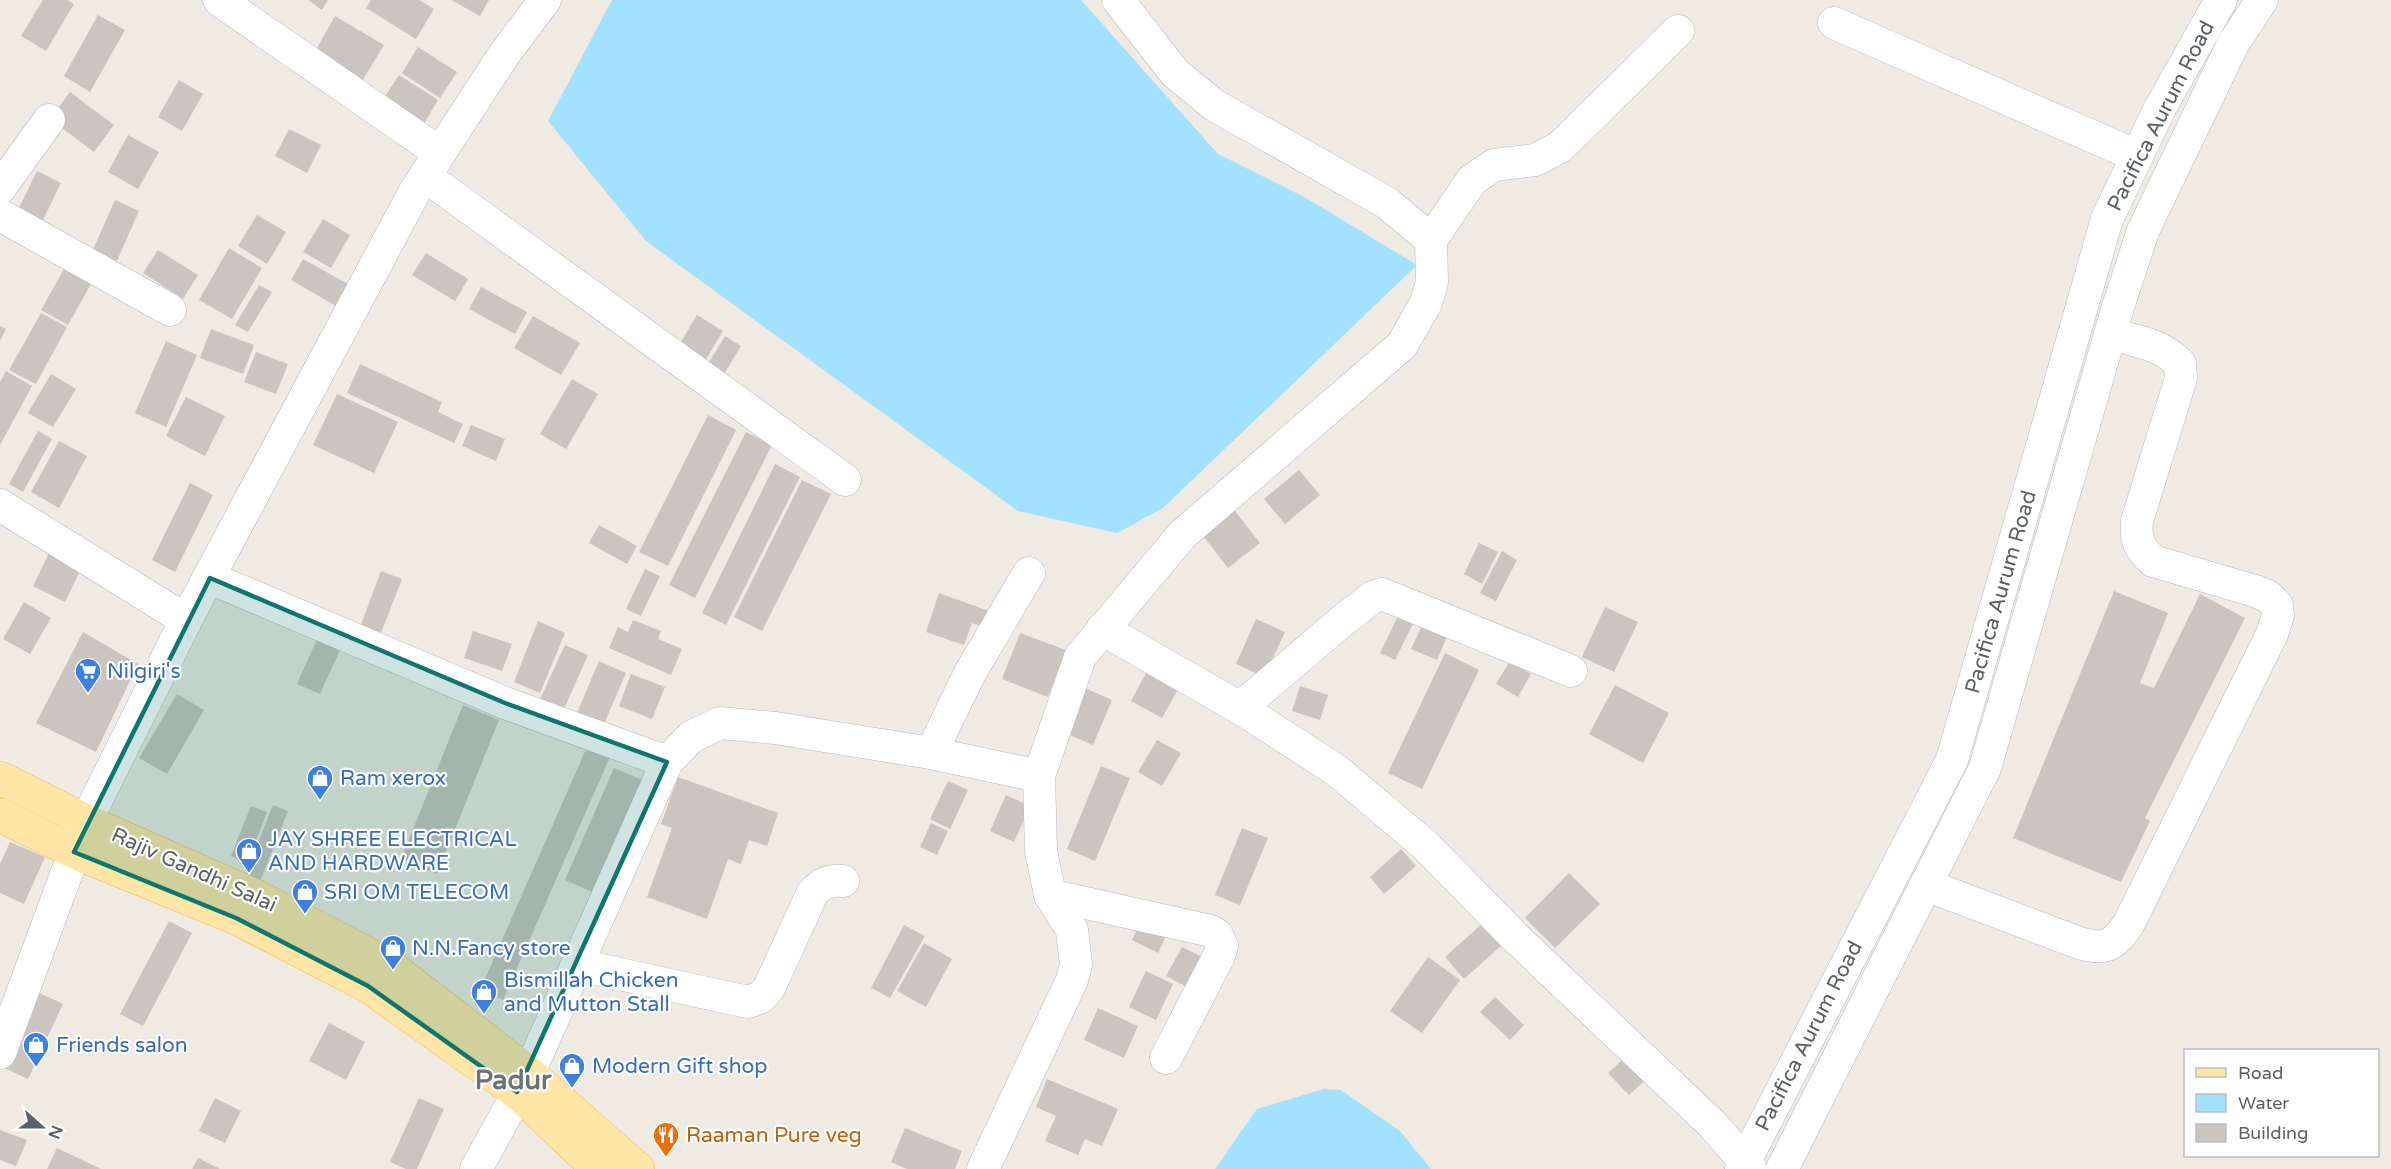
<svg xmlns="http://www.w3.org/2000/svg" width="2391" height="1169" font-family="'Varela Round',sans-serif">
	<style>
		.water { fill: #a2e1ff }
		.building { fill: #cac5bf }
		.lines { fill: none; stroke-linecap: round; stroke-linejoin: round }
		.minor-casing { stroke: #b5b9be; stroke-width: 33 }
		.major-casing { stroke: #fcb74d; stroke-width: 34 }
		.minor { stroke: #fff; stroke-width: 32 }
		.major { stroke: #ffe6a7; stroke-width: 33 }
		.marked { fill: #0f766e; fill-opacity: 0.2; stroke: #0f766e; stroke-width: 4.5; stroke-linejoin: round }
		.labels { text-anchor: middle; dominant-baseline: central; stroke-width: 4.5; stroke-linejoin: round; paint-order: stroke }
		.street-label { font-size: 21px; fill: #5a6064; stroke: #fff }
		.shop-label { font-size: 21px; fill: #366cbe; stroke: #fff; text-anchor: start }
		.food-label { font-size: 21px; fill: #c56008; stroke: #fff; text-anchor: start }
		.district-label { font-size: 27px; font-weight: bold; fill: #6b7276; stroke: #fff }
	</style>
	<rect width="100%" height="100%" fill="#efeae2"/>
	<g class="water">
		<path d="M 612,0 L 1081,0 L 1218,154 L 1306,198 L 1417,265 L 1163,508 L 1117,533 L 1018,511 L 646,241 L 548,121 Z"/>
		<path d="M 1324,1089 L 1341,1090 L 1400,1131 L 1431,1169 L 1215,1169 L 1257,1109 Z"/>
	</g>
	<g class="building">
		<path d="M 43,0 L 67,0 L 74,4 L 46,51 L 21,36 Z"/>
		<path d="M 308,0 L 328,0 L 322,10 Z"/>
		<path d="M 371,0 L 419,0 L 434,9 L 416,39 L 366,8 Z"/>
		<path d="M 451,0 L 489,0 L 480,16 Z"/>
		<path d="M 98,15 L 125,30 L 90,92 L 64,76 Z"/>
		<path d="M 335,16 L 384,45 L 361,83 L 313,55 Z"/>
		<path d="M 418,47 L 457,72 L 440,98 L 402,73 Z"/>
		<path d="M 399,75 L 438,100 L 420,130 L 380,104 Z"/>
		<path d="M 179,80 L 203,94 L 182,131 L 158,117 Z"/>
		<path d="M 70,92 L 114,125 L 94,152 L 50,119 Z"/>
		<path d="M 289,129 L 321,145 L 307,173 L 275,156 Z"/>
		<path d="M 128,135 L 159,152 L 138,189 L 108,172 Z"/>
		<path d="M 37,171 L 61,183 L 42,222 L 18,210 Z"/>
		<path d="M 115,200 L 139,211 L 116,263 L 92,252 Z"/>
		<path d="M 257,215 L 286,232 L 267,264 L 238,246 Z"/>
		<path d="M 323,219 L 350,235 L 331,268 L 303,252 Z"/>
		<path d="M 229,248 L 262,268 L 232,319 L 199,300 Z"/>
		<path d="M 158,250 L 198,275 L 183,299 L 143,273 Z"/>
		<path d="M 426,253 L 468,279 L 455,301 L 412,275 Z"/>
		<path d="M 303,259 L 348,284 L 336,306 L 291,280 Z"/>
		<path d="M 69,260 L 96,275 L 68,325 L 41,310 Z"/>
		<path d="M 259,285 L 272,292 L 248,332 L 235,325 Z"/>
		<path d="M 481,287 L 527,312 L 515,334 L 469,309 Z"/>
		<path d="M 41,313 L 67,327 L 36,384 L 9,370 Z"/>
		<path d="M 697,315 L 723,331 L 705,361 L 679,345 Z"/>
		<path d="M 533,316 L 580,343 L 561,375 L 514,348 Z"/>
		<path d="M 0,326 L 6,329 L 0,341 Z"/>
		<path d="M 211,329 L 254,345 L 243,374 L 200,358 Z"/>
		<path d="M 725,336 L 741,346 L 723,376 L 706,367 Z"/>
		<path d="M 166,341 L 197,355 L 166,427 L 135,413 Z"/>
		<path d="M 256,352 L 288,364 L 276,394 L 244,382 Z"/>
		<path d="M 360,364 L 442,402 L 438,412 L 463,424 L 454,443 L 347,393 Z"/>
		<path d="M 6,371 L 32,386 L 0,445 L 0,382 Z"/>
		<path d="M 51,374 L 76,389 L 53,427 L 28,413 Z"/>
		<path d="M 572,379 L 598,394 L 566,449 L 540,434 Z"/>
		<path d="M 337,394 L 398,422 L 374,473 L 313,445 Z"/>
		<path d="M 186,397 L 225,416 L 205,456 L 166,436 Z"/>
		<path d="M 708,415 L 736,430 L 668,566 L 639,552 Z"/>
		<path d="M 471,425 L 505,439 L 496,461 L 462,446 Z"/>
		<path d="M 38,431 L 52,439 L 23,492 L 9,484 Z"/>
		<path d="M 746,432 L 772,445 L 695,598 L 669,585 Z"/>
		<path d="M 59,441 L 87,456 L 59,508 L 31,492 Z"/>
		<path d="M 775,464 L 800,477 L 726,625 L 702,613 Z"/>
		<path d="M 1299,470 L 1320,495 L 1285,524 L 1264,499 Z"/>
		<path d="M 802,480 L 831,494 L 762,631 L 734,617 Z"/>
		<path d="M 190,483 L 213,495 L 175,572 L 152,560 Z"/>
		<path d="M 1232,507 L 1260,543 L 1228,568 L 1200,532 Z"/>
		<path d="M 599,525 L 637,546 L 627,564 L 589,543 Z"/>
		<path d="M 1479,543 L 1498,552 L 1482,584 L 1464,574 Z"/>
		<path d="M 52,547 L 84,563 L 65,602 L 33,586 Z"/>
		<path d="M 1502,551 L 1517,560 L 1496,601 L 1480,593 Z"/>
		<path d="M 645,569 L 660,576 L 641,616 L 626,609 Z"/>
		<path d="M 381,571 L 402,579 L 379,638 L 359,630 Z"/>
		<path d="M 2114,591 L 2168,613 L 2140,683 L 2154,688 L 2200,594 L 2245,618 L 2145,818 L 2150,821 L 2121,882 L 2013,838 Z"/>
		<path d="M 939,593 L 989,611 L 983,627 L 972,623 L 964,645 L 926,632 Z"/>
		<path d="M 24,602 L 51,618 L 30,654 L 3,639 Z"/>
		<path d="M 1605,607 L 1638,622 L 1614,672 L 1582,657 Z"/>
		<path d="M 1399,614 L 1414,622 L 1395,660 L 1380,653 Z"/>
		<path d="M 1256,619 L 1285,632 L 1264,677 L 1236,664 Z"/>
		<path d="M 633,620 L 661,631 L 658,639 L 682,649 L 671,675 L 609,648 L 618,627 L 628,632 Z"/>
		<path d="M 538,621 L 565,633 L 540,693 L 514,682 Z"/>
		<path d="M 1424,621 L 1449,632 L 1437,660 L 1411,649 Z"/>
		<path d="M 322,628 L 345,639 L 320,694 L 297,684 Z"/>
		<path d="M 473,631 L 512,644 L 502,671 L 464,658 Z"/>
		<path d="M 83,632 L 138,664 L 96,752 L 36,723 Z"/>
		<path d="M 1020,633 L 1066,650 L 1048,697 L 1002,679 Z"/>
		<path d="M 565,645 L 588,655 L 564,709 L 540,699 Z"/>
		<path d="M 1445,653 L 1479,670 L 1422,789 L 1388,773 Z"/>
		<path d="M 599,661 L 626,673 L 604,724 L 577,713 Z"/>
		<path d="M 1510,661 L 1531,674 L 1518,697 L 1496,684 Z"/>
		<path d="M 1146,673 L 1177,691 L 1162,718 L 1131,701 Z"/>
		<path d="M 631,674 L 665,687 L 652,719 L 619,706 Z"/>
		<path d="M 1615,685 L 1669,713 L 1643,763 L 1589,734 Z"/>
		<path d="M 1300,686 L 1328,695 L 1320,720 L 1292,711 Z"/>
		<path d="M 1085,688 L 1112,700 L 1093,745 L 1065,733 Z"/>
		<path d="M 177,694 L 204,710 L 167,774 L 139,758 Z"/>
		<path d="M 463,705 L 499,720 L 437,874 L 401,859 Z"/>
		<path d="M 1157,740 L 1181,753 L 1162,786 L 1138,772 Z"/>
		<path d="M 587,747 L 610,757 L 503,1000 L 480,990 Z"/>
		<path d="M 1101,766 L 1130,778 L 1095,861 L 1067,849 Z"/>
		<path d="M 614,768 L 645,781 L 597,894 L 565,880 Z"/>
		<path d="M 678,777 L 778,813 L 767,846 L 749,840 L 741,864 L 728,859 L 707,919 L 647,897 L 672,828 L 661,824 Z"/>
		<path d="M 948,781 L 968,790 L 950,829 L 930,819 Z"/>
		<path d="M 1006,795 L 1030,806 L 1014,842 L 990,831 Z"/>
		<path d="M 273,805 L 288,811 L 259,884 L 244,878 Z"/>
		<path d="M 251,806 L 267,812 L 247,863 L 231,856 Z"/>
		<path d="M 931,823 L 948,831 L 937,855 L 920,847 Z"/>
		<path d="M 1242,828 L 1268,838 L 1240,905 L 1215,895 Z"/>
		<path d="M 10,842 L 45,857 L 24,904 L 0,893 L 0,864 Z"/>
		<path d="M 1401,849 L 1416,866 L 1384,894 L 1370,877 Z"/>
		<path d="M 1569,873 L 1600,904 L 1555,948 L 1525,918 Z"/>
		<path d="M 1142,919 L 1168,932 L 1158,953 L 1132,940 Z"/>
		<path d="M 169,921 L 192,933 L 143,1026 L 120,1014 Z"/>
		<path d="M 1484,922 L 1503,944 L 1464,979 L 1445,957 Z"/>
		<path d="M 904,925 L 925,936 L 890,998 L 871,988 Z"/>
		<path d="M 924,943 L 952,959 L 926,1007 L 897,991 Z"/>
		<path d="M 1182,947 L 1204,958 L 1189,988 L 1166,976 Z"/>
		<path d="M 1428,957 L 1460,980 L 1422,1033 L 1390,1011 Z"/>
		<path d="M 1146,971 L 1173,984 L 1156,1020 L 1129,1007 Z"/>
		<path d="M 33,990 L 63,1004 L 28,1079 L 0,1066 Z"/>
		<path d="M 1495,997 L 1524,1025 L 1510,1040 L 1480,1012 Z"/>
		<path d="M 1098,1008 L 1138,1026 L 1124,1058 L 1084,1040 Z"/>
		<path d="M 329,1023 L 365,1042 L 346,1080 L 309,1061 Z"/>
		<path d="M 1624,1058 L 1644,1081 L 1629,1095 L 1608,1073 Z"/>
		<path d="M 1047,1079 L 1118,1109 L 1102,1146 L 1085,1139 L 1078,1155 L 1045,1141 L 1056,1116 L 1036,1107 Z"/>
		<path d="M 215,1098 L 241,1111 L 225,1143 L 199,1131 Z"/>
		<path d="M 419,1098 L 444,1109 L 417,1169 L 406,1169 L 390,1162 Z"/>
		<path d="M 905,1128 L 962,1151 L 955,1169 L 907,1169 L 891,1162 Z"/>
		<path d="M 0,1130 L 27,1140 L 16,1166 L 0,1160 Z"/>
		<path d="M 57,1148 L 101,1169 L 47,1169 Z"/>
		<path d="M 198,1158 L 220,1169 L 192,1169 Z"/>
	</g>
	<g class="lines">
		<g class="minor-casing">
			<g id="minor">
				<path d="M 219,0 L 440,153"/>
				<path d="M 1834,23 L 2137,156"/>
				<path d="M 425,176 L 845,480"/>
				<path d="M 0,188 L 49,120"/>
				<path d="M 0,215 L 170,310"/>
				<path d="M 1431,240 L 1472,180 L 1494,165 L 1535,160 L 1560,147 L 1678,31"/>
				<path d="M 0,505 L 186,620"/>
				<path d="M 210,578 L 505,703 L 667,762"/>
				<path d="M 1102,629 L 1240,708 L 1336,770 L 1425,845 L 1517,939 L 1713,1125 L 1751,1169"/>
				<path d="M 1240,708 L 1342,621 L 1373,597 L 1382,594 L 1571,671"/>
				<path d="M 931,753 L 970,673 L 1029,573"/>
				<path d="M 1926,885 L 2079,943 C 2106,950 2112,947 2128,925 L 2272,634 L 2278,615 L 2277,605 L 2269,597 L 2255,591 L 2153,561 C 2139,547 2135,541 2137,521 L 2181,378 L 2180,364 C 2162,344 2136,341 2110,334"/>
				<path d="M 1050,895 L 1211,931 L 1217,935 L 1222,946 L 1219,956 L 1166,1058"/>
				<path d="M 578,965 L 748,1002 L 761,997 L 769,988 L 812,894 C 821,883 829,880 843,881"/>
				<path d="M 0,1053 L 86,821 L 186,620 L 414,193 L 503,56 L 545,0"/>
				<path d="M 476,1169 L 529,1073 L 667,762 L 691,737 L 720,723 L 775,728 L 931,753 L 1039,776"/>
				<path d="M 983,1169 L 1072,980 L 1076,965 L 1072,930 L 1050,895 L 1041,851 L 1039,776 L 1080,657 L 1182,535 L 1402,345 L 1426,303 L 1432,282 L 1431,240 L 1387,203 L 1214,105 L 1175,73 L 1118,0"/>
				<path d="M 1741,1169 L 1952,760 L 2107,219 L 2159,110 L 2221,0"/>
				<path d="M 1782,1169 L 1985,768 L 2117,310 L 2143,231 L 2233,44 L 2262,0"/>
			</g>
		</g>
		<g class="major-casing">
			<g id="major">
				<path d="M 0,778 L 86,821 L 256,896 L 386,963 L 529,1073 L 638,1169"/>
				<path d="M 0,815 L 74,852 L 236,918 L 368,986 L 517,1092 L 598,1169"/>
			</g>
		</g>
		<use href="#minor" class="minor"/>
		<use href="#major" class="major"/>
	</g>
	<path class="marked" d="M 210,578 L 505,703 L 667,762 L 517,1092 L 368,986 L 236,918 L 74,852 Z"/>
	<defs>
		<g id="supermarket-pin" transform="scale(1.35)"><path d="M0 17L-7.5 6A9.5 9.5 0 1 1 7.5 6Z" fill="#3f7fe0" stroke="#fff"/><path d="M-6-5.5h2.5l.6 2H6L4.5 2H-2.5L-4.4-4H-6ZM-1.5 3.2a1.3 1.3 0 1 0 .1 0ZM3 3.2a1.3 1.3 0 1 0 .1 0Z" fill="#fff"/></g>
		<g id="shop-pin" transform="scale(1.35)"><path d="M0 17L-7.5 6A9.5 9.5 0 1 1 7.5 6Z" fill="#3f7fe0" stroke="#fff"/><path d="M-5-2.5h2.3a2.7 3.5 0 0 1 5.4 0H5L5.5 6h-11ZM-1.5-2.5h3a1.5 2.3 0 0 0-3 0Z" fill="#fff"/></g>
		<g id="restaurant-pin" transform="scale(1.35)"><path d="M0 17L-7.5 6A9.5 9.5 0 1 1 7.5 6Z" fill="#e8710a" stroke="#fff"/><path d="M-5-6h1v4h1v-4h1v4h1v-4h1v5L-1.5 .5V6h-2V.5L-5-1ZM5-6V6H3V1.5H1.5Q1.5-4 5-6Z" fill="#fff"/></g>
	</defs>
	<g fill-rule="evenodd">
		<use href="#supermarket-pin" x="88" y="671"/>
		<use href="#shop-pin" x="320" y="778"/>
		<use href="#shop-pin" x="249" y="851"/>
		<use href="#shop-pin" x="305" y="892"/>
		<use href="#shop-pin" x="393" y="948"/>
		<use href="#shop-pin" x="484" y="992"/>
		<use href="#shop-pin" x="36" y="1045"/>
		<use href="#shop-pin" x="572" y="1066"/>
		<use href="#restaurant-pin" x="666" y="1135"/>
	</g>
	<g class="labels">
		<g class="street-label">
			<text transform="translate(2161 116) rotate(-63)">Pacifica Aurum Road</text>
			<text transform="translate(2001 592) rotate(-74)">Pacifica Aurum Road</text>
			<text transform="translate(194 870) rotate(24)">Rajiv Gandhi Salai</text>
			<text transform="translate(1809 1036) rotate(-63)">Pacifica Aurum Road</text>
		</g>
		<g class="shop-label">
			<text x="107" y="671">Nilgiri's</text>
			<text x="340" y="778">Ram xerox</text>
			<text x="268" y="839">JAY SHREE ELECTRICAL<tspan x="268" dy="24">AND HARDWARE</tspan></text>
			<text x="324" y="892">SRI OM TELECOM</text>
			<text x="412" y="948">N.N.Fancy store</text>
			<text x="504" y="980">Bismillah Chicken<tspan x="504" dy="24">and Mutton Stall</tspan></text>
			<text x="56" y="1045">Friends salon</text>
			<text x="592" y="1066">Modern Gift shop</text>
		</g>
		<g class="food-label">
			<text x="686" y="1135">Raaman Pure veg</text>
		</g>
		<g class="district-label">
			<text x="513" y="1080">Padur</text>
		</g>
	</g>
	<rect x="2184" y="1049" width="195" height="108" fill="#ffffff" stroke="#bdbfc1" stroke-width="1.5"/>
	<rect x="2196" y="1068" width="30" height="9" fill="#ffe6a7" stroke="#bdbfc1" stroke-width="1.5"/>
	<text x="2238" y="1079" font-size="18" fill="#5a6064">Road</text>
	<rect x="2196" y="1094" width="30" height="18" fill="#a2e1ff" stroke="#bdbfc1" stroke-width="1.5"/>
	<text x="2238" y="1109" font-size="18" fill="#5a6064">Water</text>
	<rect x="2196" y="1124" width="30" height="18" fill="#cac5bf" stroke="#bdbfc1" stroke-width="1.5"/>
	<text x="2238" y="1139" font-size="18" fill="#5a6064">Building</text>
	<g transform="translate(42 1127) rotate(111)" stroke="#ffffff" stroke-width="4.5" paint-order="stroke">
	<path d="M0-4.5L10 22L0 15L-10 22Z" fill="#5a6064"/>
	<text y="-9" font-size="16" font-weight="bold" text-anchor="middle" fill="#5a6064">N</text>
	</g>
</svg>
